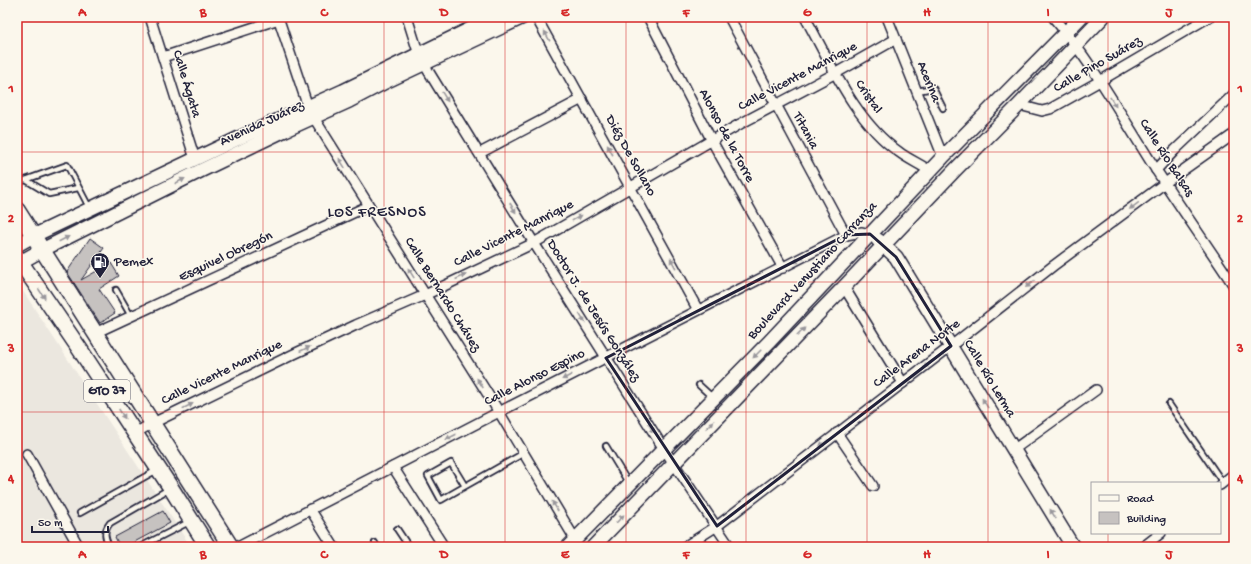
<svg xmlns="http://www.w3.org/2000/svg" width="1251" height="564" font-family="'Gochi Hand',sans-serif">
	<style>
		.built { fill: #ebe7df }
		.building { fill: #c6c2c0; stroke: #22223b }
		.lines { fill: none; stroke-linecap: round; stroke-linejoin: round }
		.lane-casing { stroke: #22223b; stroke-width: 8 }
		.street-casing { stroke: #22223b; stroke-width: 12 }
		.secondary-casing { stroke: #22223b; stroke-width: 16 }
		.primary-casing { stroke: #22223b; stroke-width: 18 }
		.lane { stroke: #fbf7ec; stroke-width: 4.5 }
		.street { stroke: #fbf7ec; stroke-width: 9 }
		.secondary { stroke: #fbf7ec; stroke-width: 13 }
		.primary { stroke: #fbf7ec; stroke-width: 15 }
		.oneway { fill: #99979c }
		.marked { fill: none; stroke: #22223b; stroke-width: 3; stroke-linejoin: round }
		.grid { fill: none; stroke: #d62828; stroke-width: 1; stroke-opacity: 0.55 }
		.labels { text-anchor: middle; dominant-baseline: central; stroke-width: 3; stroke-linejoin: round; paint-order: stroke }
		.shield { fill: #fbf7ec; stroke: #636270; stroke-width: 1 }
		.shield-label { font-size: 13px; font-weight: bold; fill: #22223b }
		.street-label { font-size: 14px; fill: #22223b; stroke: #fbf7ec }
		.poi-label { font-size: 14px; fill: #22223b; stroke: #fbf7ec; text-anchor: start }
		.quarter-label { font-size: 16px; letter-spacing: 1px; fill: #22223b; stroke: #fbf7ec }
		.neatline { fill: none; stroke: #d62828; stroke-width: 1.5 }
		.grid-label { font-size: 13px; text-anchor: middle; font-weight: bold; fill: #d62828 }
	</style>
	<rect width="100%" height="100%" fill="#fbf7ec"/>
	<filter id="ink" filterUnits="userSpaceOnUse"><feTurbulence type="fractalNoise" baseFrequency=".025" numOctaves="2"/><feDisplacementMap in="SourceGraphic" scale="8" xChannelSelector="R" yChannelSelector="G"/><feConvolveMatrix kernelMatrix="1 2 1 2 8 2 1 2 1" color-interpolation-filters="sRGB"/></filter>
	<g filter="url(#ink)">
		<path class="built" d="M 17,282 L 191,547 L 17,547 Z"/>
		<g class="building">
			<path d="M 90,238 L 104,248 L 81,280 L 111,263 L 119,276 L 99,289 L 115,313 L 100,323 L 67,272 Z"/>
			<path d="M 163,511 L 170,523 L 125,547 L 120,547 L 115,537 Z"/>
		</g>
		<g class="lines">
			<g class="lane-casing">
				<g id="lane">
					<path d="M 917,91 L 933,88 L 943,108"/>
					<path d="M 26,180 L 49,194 L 78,188"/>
					<path d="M 17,183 L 67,165 L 89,207"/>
					<path d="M 116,290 L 131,316"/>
					<path d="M 699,385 L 712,397"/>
					<path d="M 1169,404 L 1223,483"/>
					<path d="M 606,446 L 629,484"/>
					<path d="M 465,486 L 451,463 L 428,476 L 441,500 C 468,484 496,469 524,453"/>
					<path d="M 80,513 L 157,470"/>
					<path d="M 397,529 L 409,547"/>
					<path d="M 375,543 L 377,547"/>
					<path d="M 109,547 C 105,537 103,532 110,523 L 169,489"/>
					<path d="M 140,547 L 189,522"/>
				</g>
			</g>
			<g class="street-casing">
				<g id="street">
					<path d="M 150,17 L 195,159"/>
					<path d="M 278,17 L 308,107 L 314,118 L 499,412 L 575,539"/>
					<path d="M 407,17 L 419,55 L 424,64 L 534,243 L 664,449 L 730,547"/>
					<path d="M 536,17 L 698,310"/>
					<path d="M 648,17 L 712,141 L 783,268"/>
					<path d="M 729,17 L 846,235"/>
					<path d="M 805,17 C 830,62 855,122 899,152 C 908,159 920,164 930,171"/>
					<path d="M 887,17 L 943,157"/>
					<path d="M 1053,17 C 1091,61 1120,113 1151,162 C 1178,204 1207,245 1234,286"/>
					<path d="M 163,57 L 279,19"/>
					<path d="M 1019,105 L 1042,111 L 1050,109 L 1100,81 L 1209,17"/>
					<path d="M 480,153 L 582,99"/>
					<path d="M 1156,170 L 1175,150 L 1234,94"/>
					<path d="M 844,287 L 903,383"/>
					<path d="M 95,333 L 368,206"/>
					<path d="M 135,433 L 153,423 L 294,354 L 356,325 L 425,295 L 534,243 L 740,124 L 836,73 L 896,39"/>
					<path d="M 837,433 L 873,486"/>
					<path d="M 1013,450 L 1096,390"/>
					<path d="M 27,454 L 79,547"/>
					<path d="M 393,467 L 444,547"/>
					<path d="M 1220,485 L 1234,474"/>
					<path d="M 310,509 L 334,547"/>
					<path d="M 238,547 L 499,412 L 846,235 L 862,232 L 870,234"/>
					<path d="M 684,547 L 717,526 L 951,346 L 1053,266 L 1165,183 L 1234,134"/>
					<path d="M 1143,547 L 1161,533"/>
				</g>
			</g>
			<g class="secondary-casing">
				<g id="secondary">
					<path d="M 878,240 L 896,257 L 1073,547"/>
					<path d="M 17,245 L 33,236 L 237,139 L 343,91 L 495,17"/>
					<path d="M 17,264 L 42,250 L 200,171 L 283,131 L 349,101 L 387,81 L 523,17"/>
					<path d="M 568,547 L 769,342 L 943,157 L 1081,17"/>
					<path d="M 593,547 L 844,287 L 954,171 L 1019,105 L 1103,17"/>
				</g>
			</g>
			<g class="primary-casing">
				<g id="primary">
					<path d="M 17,210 L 231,547"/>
					<path d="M 17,257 L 79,348 L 171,488 L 208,547"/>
				</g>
			</g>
			<use href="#lane" class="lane"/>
			<use href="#street" class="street"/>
			<use href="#secondary" class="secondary"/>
			<use href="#primary" class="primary"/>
		</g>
		<defs><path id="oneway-solid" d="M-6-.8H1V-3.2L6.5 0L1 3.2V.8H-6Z"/></defs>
		<g class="oneway">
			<use href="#oneway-solid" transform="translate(547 36) rotate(-119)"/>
			<use href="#oneway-solid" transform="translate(445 97) rotate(58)"/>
			<use href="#oneway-solid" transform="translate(1113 102) rotate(58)"/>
			<use href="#oneway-solid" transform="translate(610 150) rotate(-119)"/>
			<use href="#oneway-solid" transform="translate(342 163) rotate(-122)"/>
			<use href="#oneway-solid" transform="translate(180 181) rotate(-27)"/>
			<use href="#oneway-solid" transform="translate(1134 206) rotate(144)"/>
			<use href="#oneway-solid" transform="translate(513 208) rotate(59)"/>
			<use href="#oneway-solid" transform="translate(577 218) rotate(-29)"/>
			<use href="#oneway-solid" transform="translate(64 239) rotate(-27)"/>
			<use href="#oneway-solid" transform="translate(799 260) rotate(153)"/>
			<use href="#oneway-solid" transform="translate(673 263) rotate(-119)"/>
			<use href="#oneway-solid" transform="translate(411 273) rotate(-122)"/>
			<use href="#oneway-solid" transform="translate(461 277) rotate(-25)"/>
			<use href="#oneway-solid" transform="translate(1030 284) rotate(142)"/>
			<use href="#oneway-solid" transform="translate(917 292) rotate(-122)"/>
			<use href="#oneway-solid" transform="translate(42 294) rotate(56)"/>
			<use href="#oneway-solid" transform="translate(582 318) rotate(58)"/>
			<use href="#oneway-solid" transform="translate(683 318) rotate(152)"/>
			<use href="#oneway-solid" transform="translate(801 332) rotate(-46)"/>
			<use href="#oneway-solid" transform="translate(305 349) rotate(-25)"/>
			<use href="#oneway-solid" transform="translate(757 354) rotate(135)"/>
			<use href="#oneway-solid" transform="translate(928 364) rotate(143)"/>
			<use href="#oneway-solid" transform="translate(567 377) rotate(153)"/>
			<use href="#oneway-solid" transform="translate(480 383) rotate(-123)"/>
			<use href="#oneway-solid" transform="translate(985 403) rotate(-121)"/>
			<use href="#oneway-solid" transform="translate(188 406) rotate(-27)"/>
			<use href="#oneway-solid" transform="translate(122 414) rotate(57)"/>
			<use href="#oneway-solid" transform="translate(710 425) rotate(-46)"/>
			<use href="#oneway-solid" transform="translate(651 428) rotate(58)"/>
			<use href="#oneway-solid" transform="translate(451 437) rotate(153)"/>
			<use href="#oneway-solid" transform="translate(824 443) rotate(142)"/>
			<use href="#oneway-solid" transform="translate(555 506) rotate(-121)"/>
			<use href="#oneway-solid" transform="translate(1053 514) rotate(-122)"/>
			<use href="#oneway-solid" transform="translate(620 519) rotate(-46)"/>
		</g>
	</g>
	<path class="marked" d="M 870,234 L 896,257 L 951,346 L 717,526 L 606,358 L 846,235 Z"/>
	<path class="grid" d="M 143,17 L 143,547M 263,17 L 263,547M 384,17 L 384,547M 505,17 L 505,547M 626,17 L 626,547M 746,17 L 746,547M 867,17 L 867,547M 988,17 L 988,547M 1108,17 L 1108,483M 17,152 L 1234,152M 17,282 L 1234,282M 17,412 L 1234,412M 1108,533 L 1108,547"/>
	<defs>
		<g id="fuel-pin" transform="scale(1)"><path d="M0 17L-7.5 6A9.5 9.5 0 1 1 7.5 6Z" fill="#22223b" stroke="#fbf7ec"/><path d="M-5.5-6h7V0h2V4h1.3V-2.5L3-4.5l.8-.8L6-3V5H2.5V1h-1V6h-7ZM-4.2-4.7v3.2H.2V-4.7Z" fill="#fff"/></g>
	</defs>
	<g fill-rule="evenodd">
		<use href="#fuel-pin" x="100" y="262"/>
	</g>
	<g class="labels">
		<rect class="shield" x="84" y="380" width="46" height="22" rx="3"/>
		<g class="shield-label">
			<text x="107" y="391">GTO 37</text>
		</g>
		<g class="street-label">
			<text transform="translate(1098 65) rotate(-30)">Calle Pino Suárez</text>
			<text transform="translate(798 77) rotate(-28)">Calle Vicente Manrique</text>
			<text transform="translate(928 82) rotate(68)">Acerina</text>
			<text transform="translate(186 84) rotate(73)">Calle Ágata</text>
			<text transform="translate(868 97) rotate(56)">Cristal</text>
			<text transform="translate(262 124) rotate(-25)">Avenida Juárez</text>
			<text transform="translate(805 131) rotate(62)">Titania</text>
			<text transform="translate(726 136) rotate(62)">Alonso de la Torre</text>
			<text transform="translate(630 156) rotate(61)">Diéz De Sollano</text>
			<text transform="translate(1166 158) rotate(57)">Calle Río Balsas</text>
			<text transform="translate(514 234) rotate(-27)">Calle Vicente Manrique</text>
			<text transform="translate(226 257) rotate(-25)">Esquivel Obregón</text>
			<text transform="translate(813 271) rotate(-47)">Boulevard Venustiano Carranza</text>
			<text transform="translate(442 295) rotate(58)">Calle Bernardo Chávez</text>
			<text transform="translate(593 311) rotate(58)">Doctor J. de Jesús González</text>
			<text transform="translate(917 354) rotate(-37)">Calle Arena Norte</text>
			<text transform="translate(222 373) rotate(-26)">Calle Vicente Manrique</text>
			<text transform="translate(535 378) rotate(-27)">Calle Alonso Espino</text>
			<text transform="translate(989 379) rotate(59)">Calle Río Lerma</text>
		</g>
		<g class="poi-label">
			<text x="114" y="262">Pemex</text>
		</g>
		<g class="quarter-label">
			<text x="377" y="213">LOS FRESNOS</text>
		</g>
	</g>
	<rect width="1251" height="564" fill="none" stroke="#fbf7ec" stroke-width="44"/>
	<rect x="1091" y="482" width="130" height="52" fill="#fbf7ec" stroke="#a4a2a5"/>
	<rect x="1099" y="495" width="20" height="6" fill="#fbf7ec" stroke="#a4a2a5"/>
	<text x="1127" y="502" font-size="12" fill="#22223b">Road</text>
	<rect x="1099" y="512" width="20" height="12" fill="#c6c2c0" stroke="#a4a2a5"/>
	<text x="1127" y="522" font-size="12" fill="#22223b">Building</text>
	<path d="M32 526v6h76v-6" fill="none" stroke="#22223b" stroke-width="2"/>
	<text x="38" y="526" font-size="12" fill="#22223b" stroke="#fbf7ec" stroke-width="3" paint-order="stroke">50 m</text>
	<rect x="22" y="22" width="1207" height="520" class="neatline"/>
	<g class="grid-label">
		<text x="82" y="16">A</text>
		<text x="203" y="16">B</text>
		<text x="324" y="16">C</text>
		<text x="444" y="16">D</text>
		<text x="565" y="16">E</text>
		<text x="686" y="16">F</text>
		<text x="807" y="16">G</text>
		<text x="927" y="16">H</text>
		<text x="1048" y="16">I</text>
		<text x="1169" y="16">J</text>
		<text x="11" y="92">1</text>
		<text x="1240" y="92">1</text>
		<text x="11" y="222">2</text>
		<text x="1240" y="222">2</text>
		<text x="11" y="352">3</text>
		<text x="1240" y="352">3</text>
		<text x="11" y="482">4</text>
		<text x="1240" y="482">4</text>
		<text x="82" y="558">A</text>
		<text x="203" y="558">B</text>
		<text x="324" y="558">C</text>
		<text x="444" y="558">D</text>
		<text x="565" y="558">E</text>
		<text x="686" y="558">F</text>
		<text x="807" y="558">G</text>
		<text x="927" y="558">H</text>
		<text x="1048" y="558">I</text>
		<text x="1169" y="558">J</text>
	</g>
</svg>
